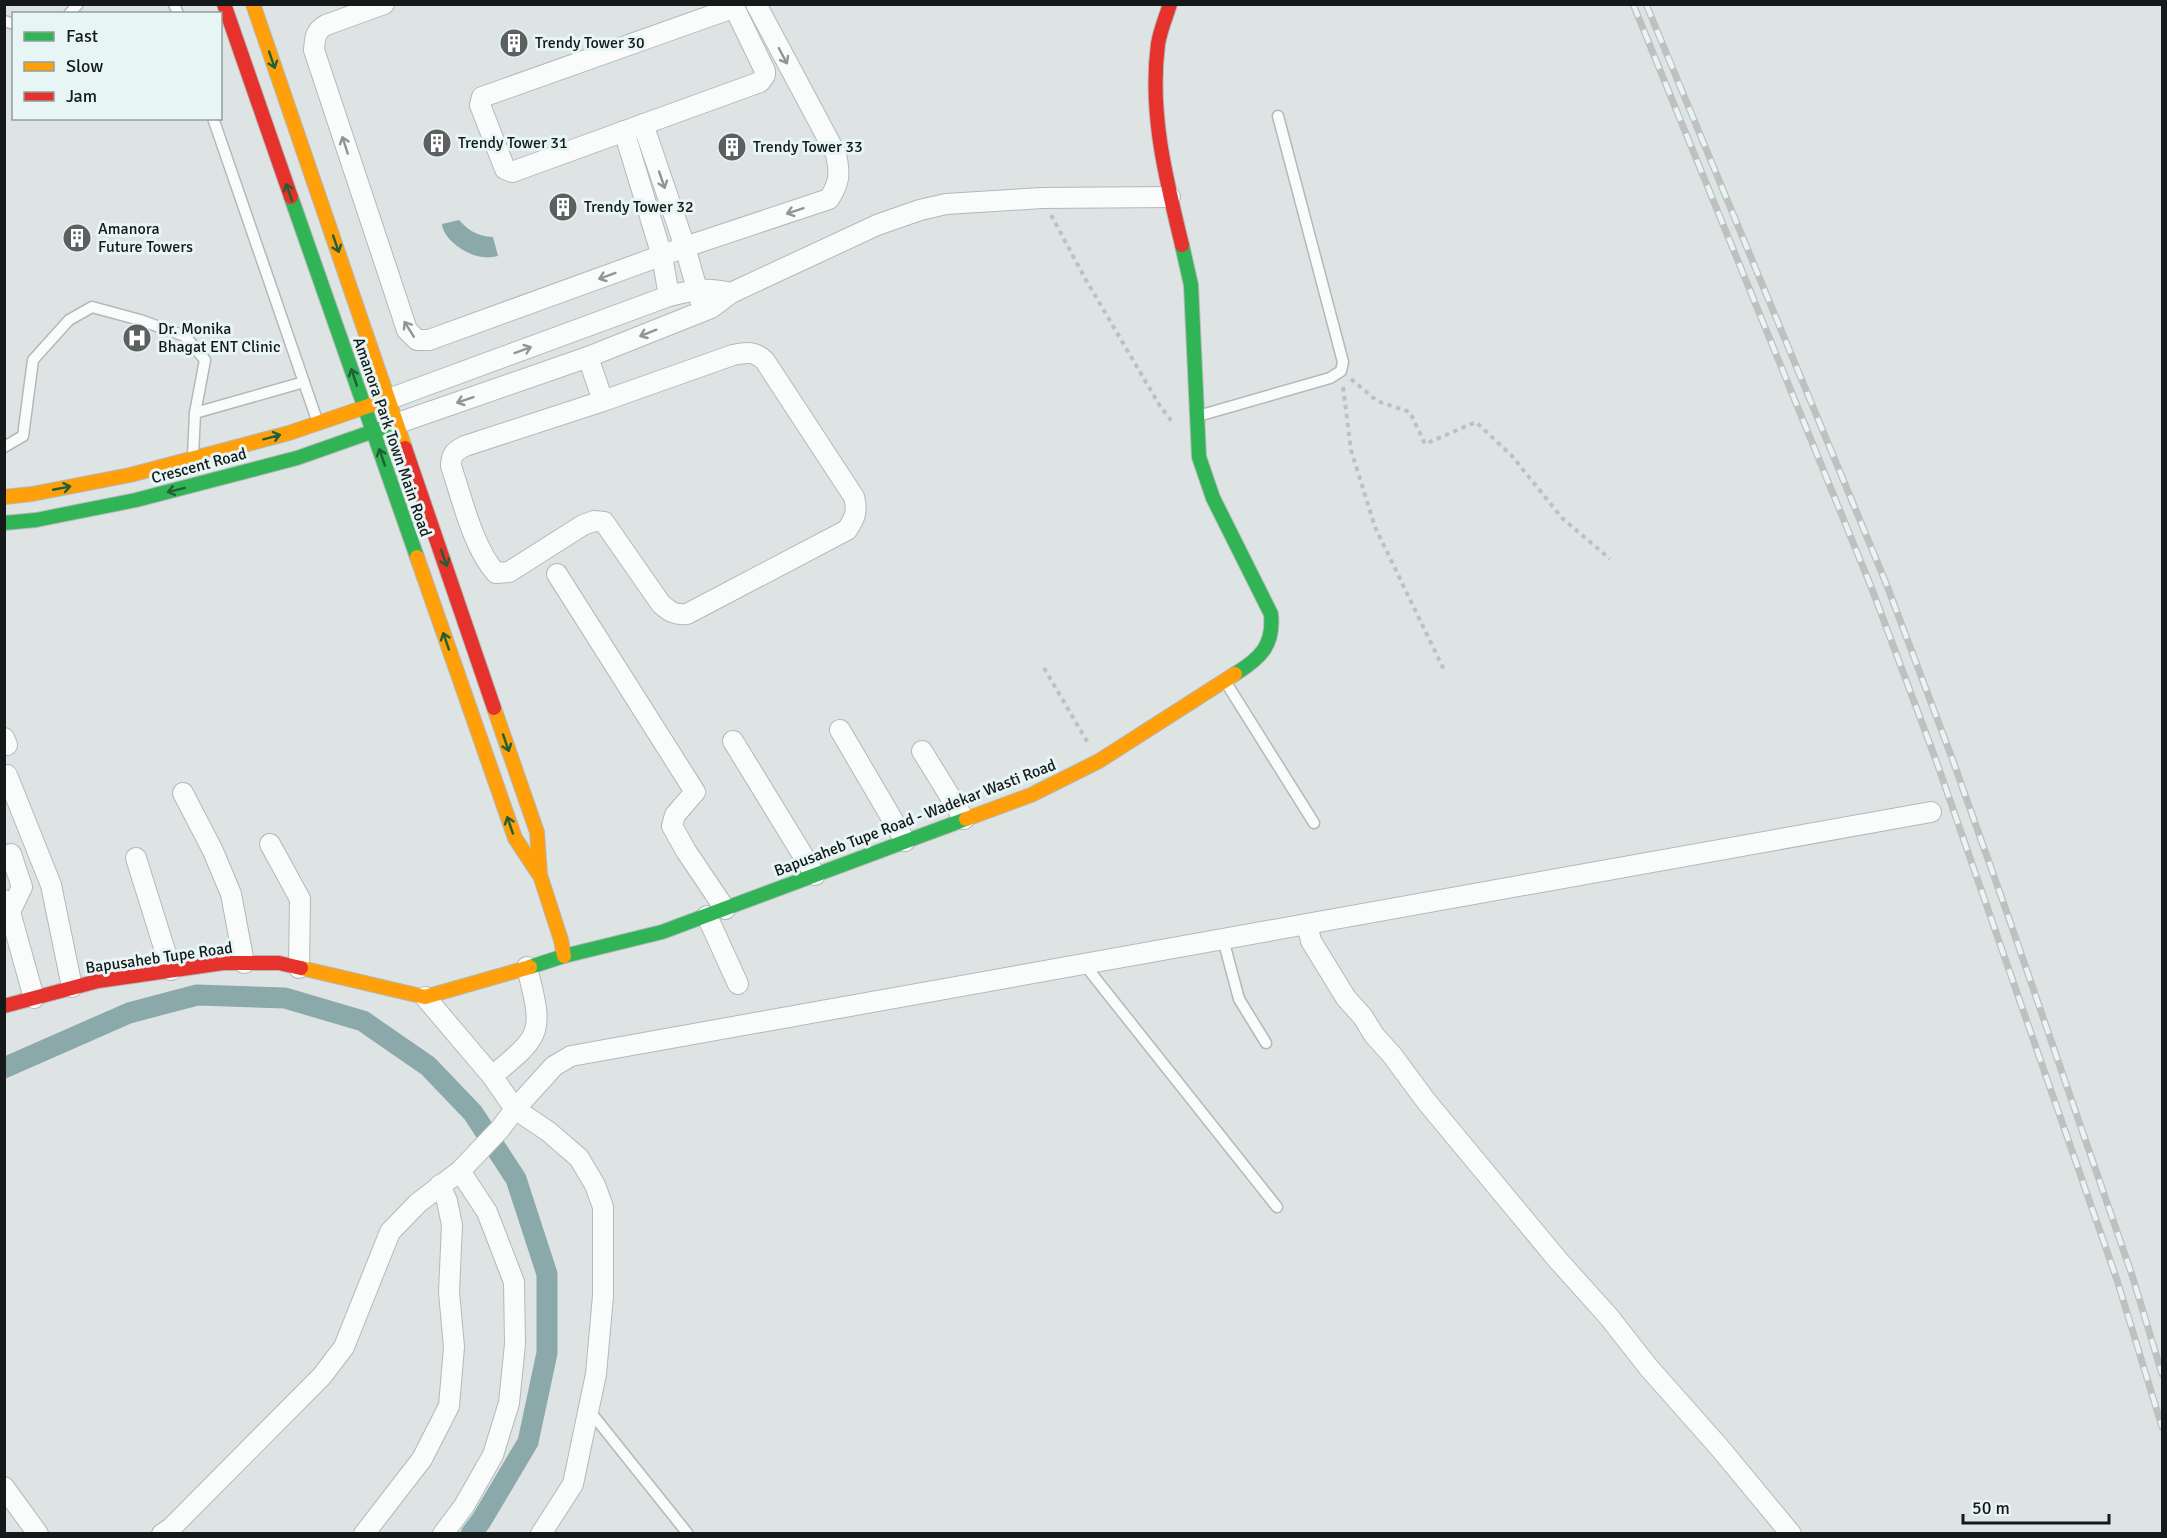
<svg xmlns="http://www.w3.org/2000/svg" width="2167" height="1538" font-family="Signika,sans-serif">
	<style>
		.water { fill: #8ba9aa }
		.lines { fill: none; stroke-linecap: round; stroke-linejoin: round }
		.canal { stroke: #8ba9aa; stroke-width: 21 }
		.lane-casing { stroke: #b3b9b9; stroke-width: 13 }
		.street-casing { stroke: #b3b9b9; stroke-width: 22 }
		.fast-casing { stroke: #b3b9b9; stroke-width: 16 }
		.slow-casing { stroke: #b3b9b9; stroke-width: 16 }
		.jam-casing { stroke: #b3b9b9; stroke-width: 16 }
		.path { stroke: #bec1c1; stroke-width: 4; stroke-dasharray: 4.5 4.5; stroke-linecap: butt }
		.lane { stroke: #fafbfb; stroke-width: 10 }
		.street { stroke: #fafbfb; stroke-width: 20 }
		.fast { stroke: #30b455; stroke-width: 14 }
		.slow { stroke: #ff9f0a; stroke-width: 14 }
		.jam { stroke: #e5322d; stroke-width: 14 }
		.rail-casing { stroke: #bfc0c0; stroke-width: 7 }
		.rail { stroke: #e7f5f5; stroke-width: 4.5; stroke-dasharray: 14; stroke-linecap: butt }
		.oneway { stroke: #929595 }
		.oneway2 { stroke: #215f34 }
		.labels { text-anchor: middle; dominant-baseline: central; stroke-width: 6; stroke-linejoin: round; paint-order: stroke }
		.poi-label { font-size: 16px; fill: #141919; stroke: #e7f5f5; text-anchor: start }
		.street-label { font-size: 16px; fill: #141919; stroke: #e7f5f5 }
	</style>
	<rect width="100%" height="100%" fill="#dee4e4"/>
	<path class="water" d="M 459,220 C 469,231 477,236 493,237 L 498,256 C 493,257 487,258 483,257 C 468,256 443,240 442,224 Z"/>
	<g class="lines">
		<path class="canal" d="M 4,1068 L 129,1013 L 197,995 L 285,998 L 363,1021 L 428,1066 L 473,1113 L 516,1179 L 547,1274 L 547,1353 L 528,1442 L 481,1521 L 471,1534"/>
		<g class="lane-casing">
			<g id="lane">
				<path d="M 174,4 L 178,14"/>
				<path d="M 69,14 L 78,4"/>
				<path d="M 4,21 L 14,24"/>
				<path d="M 213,118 L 318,423"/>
				<path d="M 195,413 L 304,382"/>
				<path d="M 1198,416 L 1330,378 L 1341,371 L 1343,362 L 1278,116"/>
				<path d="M 4,447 L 23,436 L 33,360 L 69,320 L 92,307 L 140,320 L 185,336 L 205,360 L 195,413 L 193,456"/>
				<path d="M 1225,681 L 1314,823"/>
				<path d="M 1223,939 L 1239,999 L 1266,1043"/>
				<path d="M 1084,964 L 1277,1207"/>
				<path d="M 589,1410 L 688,1534"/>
			</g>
		</g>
		<g class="street-casing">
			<g id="street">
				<path d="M 384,4 L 326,25 C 315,31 315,38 314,50 L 407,330 L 417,340 L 429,340 L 685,247 L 829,199 C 840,182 840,174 836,154 L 756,4"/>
				<path d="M 730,9 L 736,11 L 765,71 L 765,75 L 760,82 L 512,172 L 505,169 L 480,105 L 482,97 Z"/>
				<path d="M 643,124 L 685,247 L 700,300"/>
				<path d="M 624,131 L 662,256 L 669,296"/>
				<path d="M 588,357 L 603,401 L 465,446 C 455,451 451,454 451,466 C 462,498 473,548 496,573 L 509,572 L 583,525 L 594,521 L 604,522 L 661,604 C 670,612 675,615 687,614 L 847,530 C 855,518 858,511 854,497 L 765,361 C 755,351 747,352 733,355 L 603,401"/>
				<path d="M 389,399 L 669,296 C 693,290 706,287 731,293"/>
				<path d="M 398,423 L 588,357 L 711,308 L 731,293 L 877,225 L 920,210 L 946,204 L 1042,198 L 1170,197"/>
				<path d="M 557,574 L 695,792 L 675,815 L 672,826 L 686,851 L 725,909"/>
				<path d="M 840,730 L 905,841"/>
				<path d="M 4,738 L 7,745"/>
				<path d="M 733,741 L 815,875"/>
				<path d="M 922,751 L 964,819"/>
				<path d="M 7,775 L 51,885 L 72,987"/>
				<path d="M 183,793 L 213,851 L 231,894 L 244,963"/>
				<path d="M 270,844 L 300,899 L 299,968"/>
				<path d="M 136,858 L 171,970"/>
				<path d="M 4,900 L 10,912 L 34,998"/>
				<path d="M 10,912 L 22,887 L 11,854"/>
				<path d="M 707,916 L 738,984"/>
				<path d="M 1307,924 L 1311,941 L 1346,998 L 1363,1017 L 1374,1035 L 1392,1055 L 1426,1101 L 1557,1259 L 1609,1317 L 1649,1368 L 1719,1447 L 1791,1534"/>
				<path d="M 425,997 L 492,1076 L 515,1109 L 549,1132 L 579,1158 L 595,1185 L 603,1207 L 603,1296 L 596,1374 L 573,1484 L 541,1534"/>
				<path d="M 492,1076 C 544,1034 543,1032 527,967"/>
				<path d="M 4,1487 L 38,1534"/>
				<path d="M 162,1534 L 171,1528 L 322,1376 L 344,1347 L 390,1232 L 418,1203 L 460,1171 L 500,1129 L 515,1109 L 554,1066 L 571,1056 L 1931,812"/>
				<path d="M 364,1534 L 422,1459 L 449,1406 L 454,1347 L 449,1292 L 452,1225 L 447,1201 L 440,1185"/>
				<path d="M 443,1534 L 464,1506 L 493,1455 L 509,1403 L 515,1344 L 514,1282 L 487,1212 L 460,1171"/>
			</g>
		</g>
		<g class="fast-casing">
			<g id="fast">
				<path d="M 291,197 L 417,557"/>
				<path d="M 1182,245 L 1191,285 L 1199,457 L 1213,498 L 1271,614 C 1274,645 1261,658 1235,674"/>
				<path d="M 4,523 L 36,520 L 136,500 L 297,458 L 391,425"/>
				<path d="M 530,967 L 564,956 L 662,932 L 966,819"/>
			</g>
		</g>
		<g class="slow-casing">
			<g id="slow">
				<path d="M 253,4 L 405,448"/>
				<path d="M 4,497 L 32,494 L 130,475 L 289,433 L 383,401"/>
				<path d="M 417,557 L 515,838 L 538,873"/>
				<path d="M 494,708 L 537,832 L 540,875 L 561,940 L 564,956"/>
				<path d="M 966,819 L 1031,795 L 1099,761 L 1235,674"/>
				<path d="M 301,968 L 425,997 L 530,967"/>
			</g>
		</g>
		<g class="jam-casing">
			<g id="jam">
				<path d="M 224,4 L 291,197"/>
				<path d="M 1170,4 C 1166,17 1160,31 1158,44 C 1149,113 1166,179 1182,245"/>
				<path d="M 405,448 L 494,708"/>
				<path d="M 4,1006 L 98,981 L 223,963 L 279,963 L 301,968"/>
			</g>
		</g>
		<g class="path">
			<path d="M 1051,215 L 1086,280 L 1160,406 L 1173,423"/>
			<path d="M 1351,379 L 1377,401 L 1410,412 L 1425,444 L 1476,422 L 1512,456 L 1562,518 L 1610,559"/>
			<path d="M 1343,387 L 1351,450 L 1375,527 L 1445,672"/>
			<path d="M 1044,668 L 1088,743"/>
		</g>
		<use href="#lane" class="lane"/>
		<use href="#street" class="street"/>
		<use href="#fast" class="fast"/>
		<use href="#slow" class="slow"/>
		<use href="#jam" class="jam"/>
		<g class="rail-casing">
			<g id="rail">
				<path d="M 1633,4 L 1872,589 L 1937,763 L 2117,1280 L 2162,1427"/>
				<path d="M 1646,4 L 1886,583 L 1952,758 L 2006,910 L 2132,1275 L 2162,1374"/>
			</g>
		</g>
		<use href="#rail" class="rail"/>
	</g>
	<defs><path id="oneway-shaft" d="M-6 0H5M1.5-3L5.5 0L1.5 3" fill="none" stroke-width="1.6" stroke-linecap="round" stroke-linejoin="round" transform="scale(1.5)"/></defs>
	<g class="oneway">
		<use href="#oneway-shaft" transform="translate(783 56) rotate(62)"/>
		<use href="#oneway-shaft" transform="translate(345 145) rotate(-108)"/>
		<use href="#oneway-shaft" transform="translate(662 180) rotate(71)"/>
		<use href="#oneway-shaft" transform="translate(795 211) rotate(162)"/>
		<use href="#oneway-shaft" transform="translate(607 276) rotate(160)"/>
		<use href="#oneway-shaft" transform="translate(409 329) rotate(-122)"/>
		<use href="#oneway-shaft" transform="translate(648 333) rotate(158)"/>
		<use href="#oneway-shaft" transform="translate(523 350) rotate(-20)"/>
		<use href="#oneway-shaft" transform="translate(465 400) rotate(161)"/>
	</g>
	<g class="oneway2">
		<use href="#oneway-shaft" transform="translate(272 60) rotate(71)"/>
		<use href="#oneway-shaft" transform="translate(289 192) rotate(-109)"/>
		<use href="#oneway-shaft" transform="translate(336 244) rotate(71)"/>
		<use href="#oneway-shaft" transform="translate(354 377) rotate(-109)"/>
		<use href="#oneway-shaft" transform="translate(272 437) rotate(-15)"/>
		<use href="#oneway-shaft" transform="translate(382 457) rotate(-109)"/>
		<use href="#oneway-shaft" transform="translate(62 488) rotate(-11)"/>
		<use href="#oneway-shaft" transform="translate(176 490) rotate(166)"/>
		<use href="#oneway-shaft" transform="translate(444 558) rotate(71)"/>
		<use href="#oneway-shaft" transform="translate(446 641) rotate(-109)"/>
		<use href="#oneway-shaft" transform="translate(506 743) rotate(71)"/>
		<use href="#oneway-shaft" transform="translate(510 825) rotate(-109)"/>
	</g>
	<defs>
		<g id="building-disc" transform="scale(1.5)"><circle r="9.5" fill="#5b6060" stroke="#e7f5f5"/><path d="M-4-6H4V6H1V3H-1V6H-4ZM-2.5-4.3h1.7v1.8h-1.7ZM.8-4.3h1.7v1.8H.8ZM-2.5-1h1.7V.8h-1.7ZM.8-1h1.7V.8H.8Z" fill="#fff"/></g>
		<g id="hospital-disc" transform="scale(1.5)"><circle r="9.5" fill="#5b6060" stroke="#e7f5f5"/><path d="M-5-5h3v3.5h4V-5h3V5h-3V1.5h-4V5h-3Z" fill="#fff"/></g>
	</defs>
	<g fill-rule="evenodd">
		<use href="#building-disc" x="514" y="43"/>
		<use href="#building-disc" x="437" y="143"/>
		<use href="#building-disc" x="732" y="147"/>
		<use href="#building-disc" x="563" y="207"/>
		<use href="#building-disc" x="77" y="238"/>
		<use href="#hospital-disc" x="137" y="338"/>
	</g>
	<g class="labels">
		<g class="poi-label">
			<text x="535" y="43">Trendy Tower 30</text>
			<text x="458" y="143">Trendy Tower 31</text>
			<text x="753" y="147">Trendy Tower 33</text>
			<text x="584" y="207">Trendy Tower 32</text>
			<text x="98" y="229">Amanora<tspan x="98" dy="18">Future Towers</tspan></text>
			<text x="158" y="329">Dr. Monika<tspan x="158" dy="18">Bhagat ENT Clinic</tspan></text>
		</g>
		<g class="street-label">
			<text transform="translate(392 437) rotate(71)">Amanora Park Town Main Road</text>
			<text transform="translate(199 466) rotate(-15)">Crescent Road</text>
			<text transform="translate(915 818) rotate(-21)">Bapusaheb Tupe Road - Wadekar Wasti Road</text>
			<text transform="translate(159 958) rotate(-8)">Bapusaheb Tupe Road</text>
		</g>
	</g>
	<rect width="2167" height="1538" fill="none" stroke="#141919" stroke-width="12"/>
	<rect x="12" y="12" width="210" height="108" fill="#e7f5f5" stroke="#939d9d" stroke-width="1.5"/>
	<rect x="24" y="32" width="30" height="9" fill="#30b455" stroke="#939d9d" stroke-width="1.5"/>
	<text x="66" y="42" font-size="18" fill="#141919">Fast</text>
	<rect x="24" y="62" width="30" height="9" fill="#ff9f0a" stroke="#939d9d" stroke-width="1.5"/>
	<text x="66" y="72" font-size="18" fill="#141919">Slow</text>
	<rect x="24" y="92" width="30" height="9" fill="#e5322d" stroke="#939d9d" stroke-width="1.5"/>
	<text x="66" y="102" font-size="18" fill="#141919">Jam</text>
	<path d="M1963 1514v9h146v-9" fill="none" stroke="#141919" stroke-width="3"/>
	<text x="1972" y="1514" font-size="18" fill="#141919" stroke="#e7f5f5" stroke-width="4.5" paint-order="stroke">50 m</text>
</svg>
